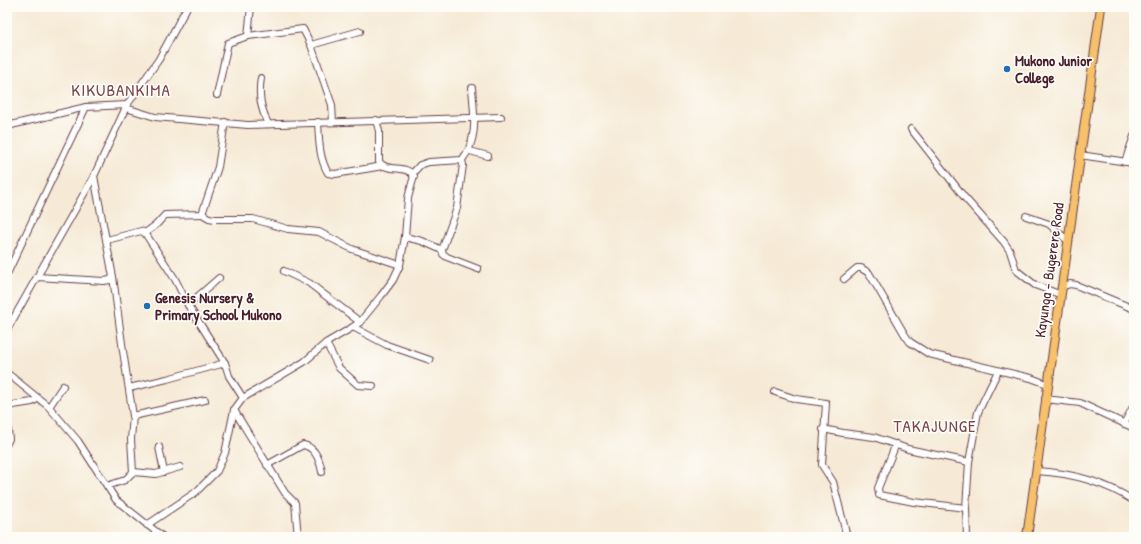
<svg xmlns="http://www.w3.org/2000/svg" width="1141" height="544" font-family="'Patrick Hand',sans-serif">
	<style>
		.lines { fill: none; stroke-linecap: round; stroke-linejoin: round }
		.minor-casing { stroke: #643d45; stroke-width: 8 }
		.major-casing { stroke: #643d45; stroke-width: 10 }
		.minor { stroke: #fff; stroke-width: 6 }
		.major { stroke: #f7c06b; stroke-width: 8 }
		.poi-dot { fill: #1f6fb2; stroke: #fdfcf7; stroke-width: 1.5 }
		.labels { text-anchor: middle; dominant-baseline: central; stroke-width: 3.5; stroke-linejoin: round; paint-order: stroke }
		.poi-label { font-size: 15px; font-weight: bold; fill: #4a1f2b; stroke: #fdfcf7; text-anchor: start }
		.street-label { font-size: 15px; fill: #4a1f2b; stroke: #fdfcf7 }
		.quarter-label { font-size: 17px; letter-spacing: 1px; fill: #7a474d; stroke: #fdfcf7 }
	</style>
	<rect width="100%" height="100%" fill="#fdfcf7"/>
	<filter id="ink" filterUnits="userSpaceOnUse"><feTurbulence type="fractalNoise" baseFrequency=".025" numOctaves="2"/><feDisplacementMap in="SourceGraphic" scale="8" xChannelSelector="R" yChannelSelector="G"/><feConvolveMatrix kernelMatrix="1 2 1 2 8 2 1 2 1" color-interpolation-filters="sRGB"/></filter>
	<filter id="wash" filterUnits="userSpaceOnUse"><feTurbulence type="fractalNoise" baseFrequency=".012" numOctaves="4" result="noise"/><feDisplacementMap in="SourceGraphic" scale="16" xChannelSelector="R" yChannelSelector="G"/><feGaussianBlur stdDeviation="0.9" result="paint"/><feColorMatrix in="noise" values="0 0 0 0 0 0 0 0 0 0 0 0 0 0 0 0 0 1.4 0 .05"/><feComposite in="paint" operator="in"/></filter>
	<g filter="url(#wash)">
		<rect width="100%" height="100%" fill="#f6ead6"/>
	</g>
	<g filter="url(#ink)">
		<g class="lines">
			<g class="minor-casing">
				<g id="minor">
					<path d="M 248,36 L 251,7"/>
					<path d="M 311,45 L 360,31"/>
					<path d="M 261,78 C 258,96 261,108 268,124"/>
					<path d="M 217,95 L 228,43 L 248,36 L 303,29 L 311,45 L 332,105 L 333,122"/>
					<path d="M 126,108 L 155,117 L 248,125 L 501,117"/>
					<path d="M 318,122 C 319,140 319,158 328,173 L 335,174 L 383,166"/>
					<path d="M 7,126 L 86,107 L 127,105"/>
					<path d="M 911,129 L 965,198 L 1004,242 L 1010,251 L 1016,270 L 1035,285 L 1059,294"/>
					<path d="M 470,151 L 488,156"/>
					<path d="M 1080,155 L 1134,163"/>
					<path d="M 1125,162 L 1134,136"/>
					<path d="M 412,174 L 420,165 L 429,162 L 462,160"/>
					<path d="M 202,214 L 209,218 L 215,219 L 253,219 L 288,229 L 319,232 L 352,249 L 400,265"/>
					<path d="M 1026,216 L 1049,224 L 1067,240"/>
					<path d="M 145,233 L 156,225 L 165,215 L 202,214 L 218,167 L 225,122"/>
					<path d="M 405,237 L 422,241 L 442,250 L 443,254 L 447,257 L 478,269"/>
					<path d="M 107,240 L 141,231 L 145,233 L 175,279 L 188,305 L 225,363 L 229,376 L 243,398"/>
					<path d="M 442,250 L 457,208 L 463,165 L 462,160 C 479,138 474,114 472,88"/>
					<path d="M 284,271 L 309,283 L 360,322"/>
					<path d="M 7,274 L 86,107"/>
					<path d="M 37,277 L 104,281 L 110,280 L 113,277 L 94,176"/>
					<path d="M 844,279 L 857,268 L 861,268 L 869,273 L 905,335 L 910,342 L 929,354 L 1031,378 L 1047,384"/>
					<path d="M 1061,287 L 1070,284 L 1076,285 L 1134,309"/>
					<path d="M 188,305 L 219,278"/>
					<path d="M 353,327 L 387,345 L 430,360"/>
					<path d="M 7,330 L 94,176 L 127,105 L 159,59 L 187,7"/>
					<path d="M 326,343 L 339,368 L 358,385 L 373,386"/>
					<path d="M 7,373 L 49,407 L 78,441 L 116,500 L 163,537"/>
					<path d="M 129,388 L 167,379 L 225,363"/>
					<path d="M 775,392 L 796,399 L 826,403 L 822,465 L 833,482 L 847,537"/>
					<path d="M 1045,399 L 1080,403 L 1134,428"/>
					<path d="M 7,406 L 32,402 L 37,399"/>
					<path d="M 49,407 L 63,386"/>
					<path d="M 234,410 L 285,493 L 295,503 L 298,537"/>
					<path d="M 133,416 L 205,400"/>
					<path d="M 7,422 L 9,439 L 7,443"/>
					<path d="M 1124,424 L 1134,405"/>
					<path d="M 823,429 L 843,433 L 874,437 L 908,449 L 969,462"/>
					<path d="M 896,444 L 878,488 L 879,495 L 914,502 L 966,508"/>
					<path d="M 159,447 L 164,472"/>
					<path d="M 267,465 L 303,445 C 316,447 320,461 322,472"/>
					<path d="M 1037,471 C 1071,473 1105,482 1134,501"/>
					<path d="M 133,472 L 156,474 L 180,467"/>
					<path d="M 107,486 L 125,480 L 133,472 L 131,439 L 133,416 L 123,351 L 113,277"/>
					<path d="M 147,525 L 196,492 L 217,471 L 225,453 L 234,410 L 243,398 L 304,362 L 326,343 L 353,327 L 360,322 L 381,296 L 393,280 L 400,265 L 405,237 L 408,198 L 414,176 C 406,164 389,173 379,162 L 379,131 L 376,120"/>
					<path d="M 967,537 L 966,508 L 969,462 L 978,412 L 998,371"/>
				</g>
			</g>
			<g class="major-casing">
				<path id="major" d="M 1027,537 L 1101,7"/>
			</g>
			<use href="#minor" class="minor"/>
			<use href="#major" class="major"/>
		</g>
	</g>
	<g class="poi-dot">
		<circle cx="1007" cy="69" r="4"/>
		<circle cx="147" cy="306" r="4"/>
	</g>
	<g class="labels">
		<g class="poi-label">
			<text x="1015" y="60">Mukono Junior<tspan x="1015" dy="17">College</tspan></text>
			<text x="155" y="297">Genesis Nursery &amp;<tspan x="155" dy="17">Primary School Mukono</tspan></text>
		</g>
		<g class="street-label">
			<text transform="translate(1049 270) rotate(-82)">Kayunga - Bugerere Road</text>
		</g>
		<g class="quarter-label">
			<text x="121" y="89">KIKUBANKIMA</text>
			<text x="935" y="425">TAKAJUNGE</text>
		</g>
	</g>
	<rect width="1141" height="544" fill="none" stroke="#fdfcf7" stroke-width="24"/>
</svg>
